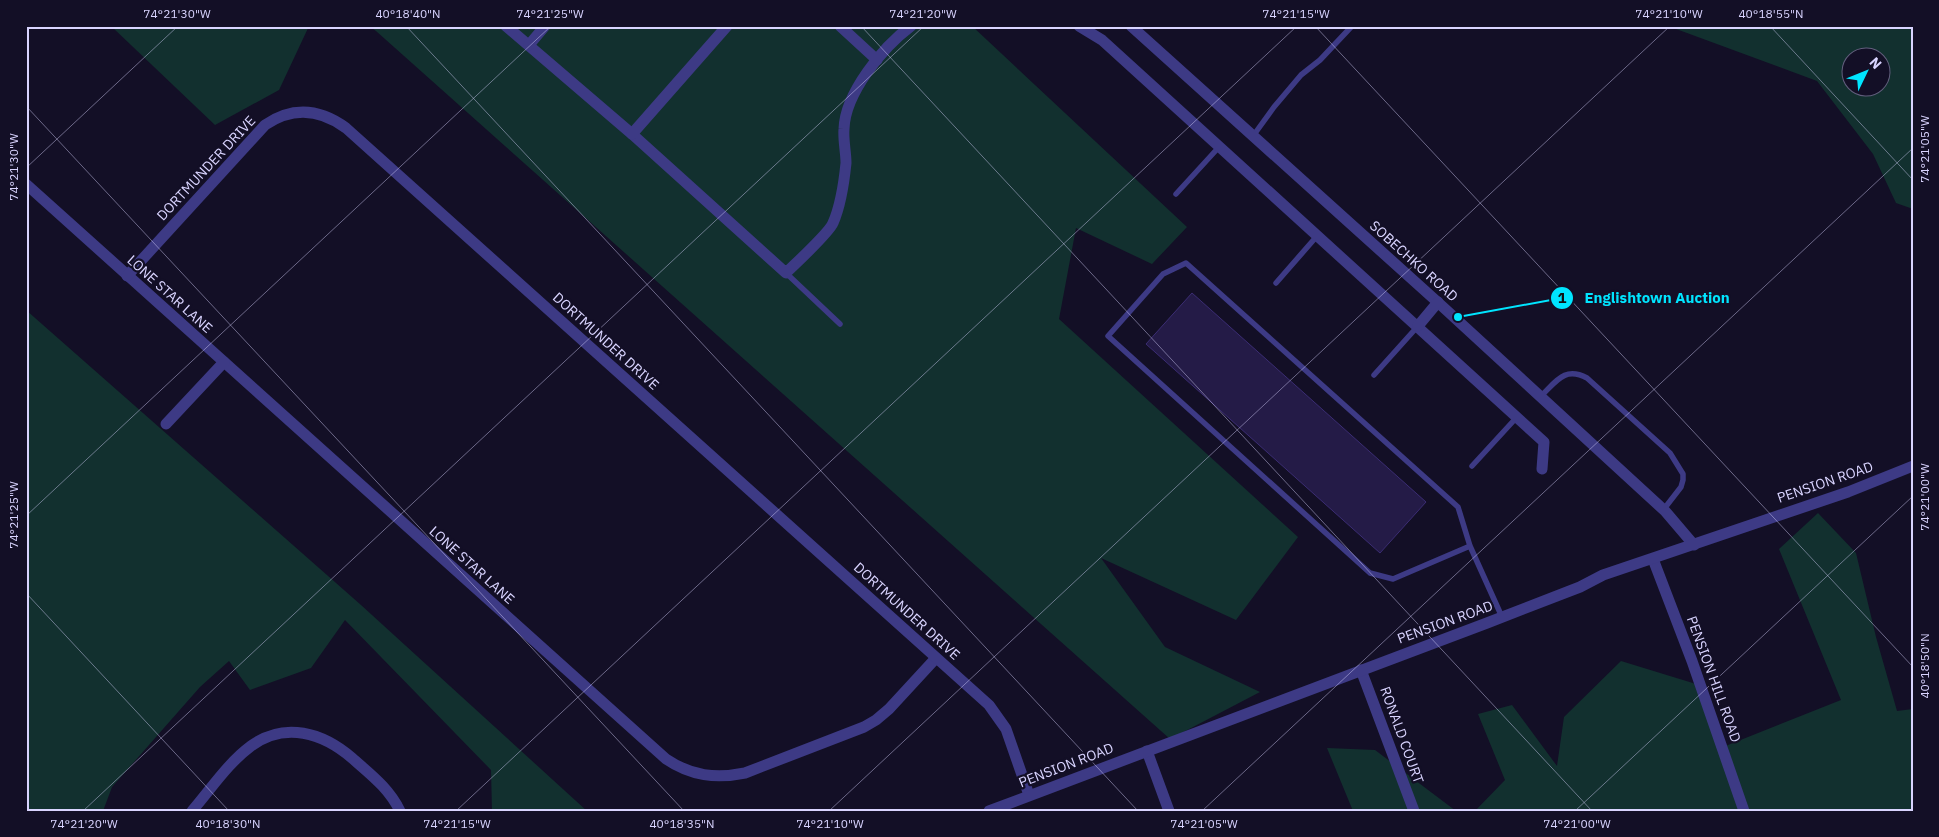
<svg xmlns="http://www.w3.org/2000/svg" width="1939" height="837" font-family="'IBM Plex Sans',sans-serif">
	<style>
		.green { fill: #12302f; fill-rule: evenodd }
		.building { fill: #241b47; stroke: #3b2d73 }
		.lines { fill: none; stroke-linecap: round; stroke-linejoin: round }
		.service { stroke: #3d3a85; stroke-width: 5.5 }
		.minor { stroke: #3d3a85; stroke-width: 11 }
		.ticks { fill: none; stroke: #d9d4ff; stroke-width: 1; stroke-opacity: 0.45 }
		.labels { text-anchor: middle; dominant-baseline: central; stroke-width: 4.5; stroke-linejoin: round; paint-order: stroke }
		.street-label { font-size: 14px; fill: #d9d4ff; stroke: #130f26 }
		.leader { fill: none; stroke: #00e5ff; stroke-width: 2 }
		.callout-dot { fill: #00e5ff; stroke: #130f26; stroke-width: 2 }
		.mark-label { font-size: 15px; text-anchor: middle; font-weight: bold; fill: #111 }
		.callout-label { font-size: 15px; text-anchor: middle; font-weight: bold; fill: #00e5ff; stroke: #130f26; stroke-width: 4.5; stroke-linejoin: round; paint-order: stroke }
		.neatline { fill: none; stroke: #d9d4ff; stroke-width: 2 }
		.ticks-label { font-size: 12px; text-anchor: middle; fill: #d9d4ff }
	</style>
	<rect width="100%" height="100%" fill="#130f26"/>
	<g class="green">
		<path d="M 111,26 L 309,26 L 279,90 L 215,125 Z"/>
		<path d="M 369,26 L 972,26 L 1187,227 L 1152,264 L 1076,228 L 1059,319 L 1298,537 L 1236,620 L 1101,558 L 1165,647 L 1260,692 L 1170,739 L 376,31 Z"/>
		<path d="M 1668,26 L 1913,26 L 1913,209 L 1896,203 L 1873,154 L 1817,81 ZM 1852,58 L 1882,58 L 1882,88 L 1852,88 Z"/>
		<path d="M 26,310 L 361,605 L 587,811 L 492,811 L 491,770 L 345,620 L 311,668 L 250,690 L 229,661 L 200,687 L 112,787 L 103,811 L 26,811 Z"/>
		<path d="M 1818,513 L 1856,553 L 1876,637 L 1897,711 L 1913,709 L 1913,811 L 1475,811 L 1505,780 L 1478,714 L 1512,705 L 1557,766 L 1564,717 L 1621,661 L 1696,684 L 1723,747 L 1841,700 L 1779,549 Z"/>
		<path d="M 1327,748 L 1375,750 L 1456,811 L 1353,811 Z"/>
	</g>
	<path class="building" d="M 1192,293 L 1426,502 L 1380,553 L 1146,344 Z"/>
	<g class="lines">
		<g class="service">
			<path d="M 1253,136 L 1274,107 L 1301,75 L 1320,60 L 1352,26"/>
			<path d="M 1176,194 L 1219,147"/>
			<path d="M 786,273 L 840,324"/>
			<path d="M 1276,283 L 1317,236"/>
			<path d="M 1374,375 L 1418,326"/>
			<path d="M 1540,397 C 1556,382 1564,366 1587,378 L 1670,453 L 1683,474 L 1683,480 L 1681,487 L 1664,509"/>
			<path d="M 1472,466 L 1517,417"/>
			<path d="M 1470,546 L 1393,579 L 1370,573 L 1108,336 L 1163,274 L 1186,263 L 1458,507 L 1470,546 L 1502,617"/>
		</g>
		<g class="minor">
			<path d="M 506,26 L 632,134 L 786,273 C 796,263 829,233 833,223 C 841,205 844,183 846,163 C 846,152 843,140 844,129 C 845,93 883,47 911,26"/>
			<path d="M 840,26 L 877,60"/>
			<path d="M 1079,26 L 1102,40 L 1544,442 L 1542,469"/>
			<path d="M 1131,26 L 1443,307 L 1665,511 L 1694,545"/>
			<path d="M 529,45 L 545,26"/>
			<path d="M 632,134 L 727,26"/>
			<path d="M 26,184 L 666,759 C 691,776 716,779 745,773 L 864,727 L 876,720 L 889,709 L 936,658"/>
			<path d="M 127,276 L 265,125 C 293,106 320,109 346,128 L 989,705 L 1006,729 L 1029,795"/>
			<path d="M 1418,326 L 1438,302"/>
			<path d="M 166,424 L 224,362"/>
			<path d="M 1653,559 L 1692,661 L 1744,811"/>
			<path d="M 1361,670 L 1414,811"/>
			<path d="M 1147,751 L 1169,811"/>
			<path d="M 192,811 C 211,789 228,763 251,746 C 285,721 323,733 352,758 C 370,774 389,788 400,811"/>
			<path d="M 989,811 L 1487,623 L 1580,587 L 1603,575 L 1848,492 L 1913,466"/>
		</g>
	</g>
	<path class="ticks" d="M 406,26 L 1138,811M 861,26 L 1592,811M 1315,26 L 1913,667M 1770,26 L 1913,180M 26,106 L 684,811M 26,168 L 178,26M 26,516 L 551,26M 26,593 L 229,811M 83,811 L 924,26M 456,811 L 1297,26M 829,811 L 1670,26M 1202,811 L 1913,148M 1575,811 L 1913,496"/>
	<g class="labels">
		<g class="street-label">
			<text transform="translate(206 168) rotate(-47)">DORTMUNDER DRIVE</text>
			<text transform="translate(1414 261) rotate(42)">SOBECHKO ROAD</text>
			<text transform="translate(170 294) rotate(42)">LONE STAR LANE</text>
			<text transform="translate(606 341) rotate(42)">DORTMUNDER DRIVE</text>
			<text transform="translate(1825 482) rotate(-19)">PENSION ROAD</text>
			<text transform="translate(472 565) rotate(42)">LONE STAR LANE</text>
			<text transform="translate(907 611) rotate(42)">DORTMUNDER DRIVE</text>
			<text transform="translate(1445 622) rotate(-20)">PENSION ROAD</text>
			<text transform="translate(1714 679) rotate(70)">PENSION HILL ROAD</text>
			<text transform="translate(1402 735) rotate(70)">RONALD COURT</text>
			<text transform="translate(1066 765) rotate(-21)">PENSION ROAD</text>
		</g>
	</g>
	<path class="leader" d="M1458 317L1562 298"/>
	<g class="callout-dot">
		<circle cx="1458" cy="317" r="5"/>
		<circle cx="1562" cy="298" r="12"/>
	</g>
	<g class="mark-label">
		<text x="1562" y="303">1</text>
	</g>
	<g class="callout-label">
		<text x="1657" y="303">Englishtown Auction</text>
	</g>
	<rect width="1939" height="837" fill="none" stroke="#130f26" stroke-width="55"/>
	<g transform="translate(1866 72) rotate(47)"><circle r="24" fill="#130f26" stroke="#625e7d"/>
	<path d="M0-4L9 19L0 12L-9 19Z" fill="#00e5ff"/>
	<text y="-8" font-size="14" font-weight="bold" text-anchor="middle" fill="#d9d4ff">N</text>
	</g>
	<rect x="28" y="28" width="1884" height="782" class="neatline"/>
	<g class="ticks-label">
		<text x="177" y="18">74°21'30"W</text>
		<text x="408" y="18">40°18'40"N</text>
		<text x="550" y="18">74°21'25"W</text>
		<text x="923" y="18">74°21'20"W</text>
		<text x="1296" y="18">74°21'15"W</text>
		<text x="1669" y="18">74°21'10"W</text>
		<text x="1771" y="18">40°18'55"N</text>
		<text transform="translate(1925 149) rotate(-90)" y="4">74°21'05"W</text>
		<text transform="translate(14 167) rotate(-90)" y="4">74°21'30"W</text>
		<text transform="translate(1925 497) rotate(-90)" y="4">74°21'00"W</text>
		<text transform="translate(14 515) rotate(-90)" y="4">74°21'25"W</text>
		<text transform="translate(1925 666) rotate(-90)" y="4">40°18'50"N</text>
		<text x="84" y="828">74°21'20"W</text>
		<text x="228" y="828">40°18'30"N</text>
		<text x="457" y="828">74°21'15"W</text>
		<text x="682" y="828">40°18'35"N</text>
		<text x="830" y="828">74°21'10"W</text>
		<text x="1204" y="828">74°21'05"W</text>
		<text x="1577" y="828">74°21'00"W</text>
	</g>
</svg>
